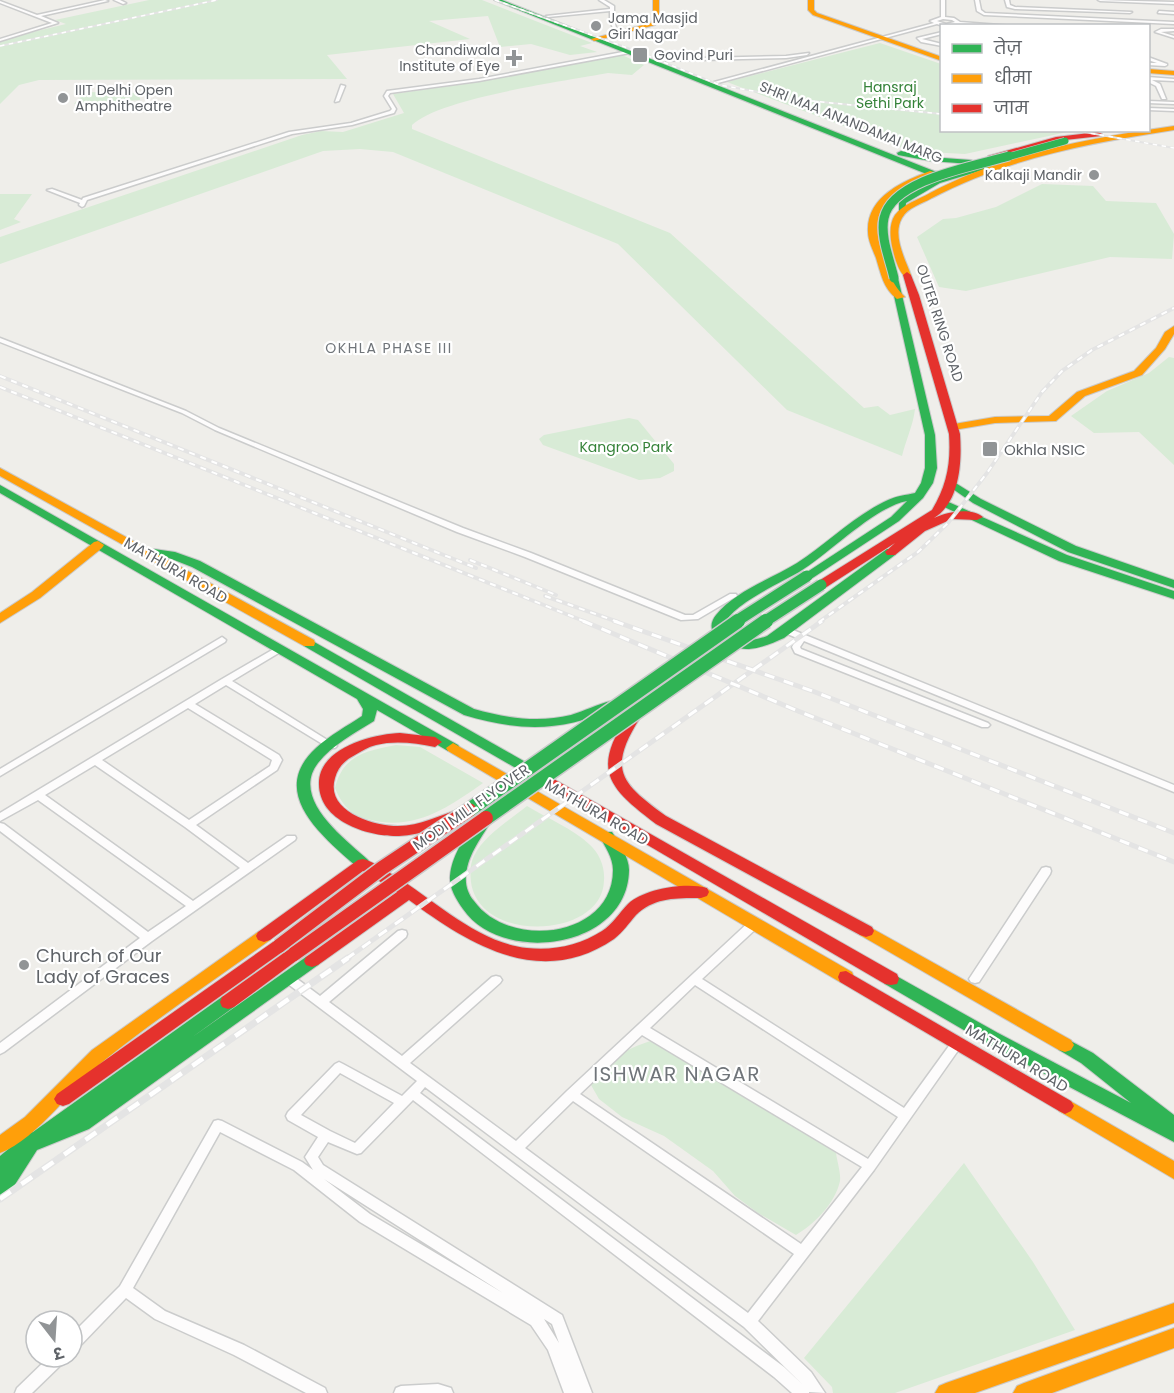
<svg xmlns="http://www.w3.org/2000/svg" width="1174" height="1393" font-family="Poppins,'Noto Sans Devanagari',sans-serif">
	<style>
		.green { fill: #d8ebd6 }
		.lines { fill: none; stroke-linecap: round; stroke-linejoin: round }
		.street-casing { stroke: #cbcccc; stroke-width: 3 }
		.fast-casing { stroke: #cacacb; stroke-width: 2 }
		.slow-casing { stroke: #cacacb; stroke-width: 2 }
		.jam-casing { stroke: #cacacb; stroke-width: 2 }
		.street { fill: #fdfcfc; fill-rule: evenodd }
		.fast { fill: #30b455; fill-rule: evenodd }
		.slow { fill: #ff9f0a; fill-rule: evenodd }
		.jam { fill: #e5322d; fill-rule: evenodd }
		.rail-far3-casing { stroke: #e4e4e4; stroke-width: 2 }
		.rail-far2-casing { stroke: #e4e4e4; stroke-width: 4 }
		.rail-far1-casing { stroke: #e4e4e4; stroke-width: 5 }
		.rail-casing { stroke: #e4e4e4; stroke-width: 7 }
		.rail-far3 { stroke: #fff; stroke-width: 1.5; stroke-dasharray: 4.5; stroke-linecap: butt }
		.rail-far2 { stroke: #fff; stroke-width: 2; stroke-dasharray: 6; stroke-linecap: butt }
		.rail-far1 { stroke: #fff; stroke-width: 3; stroke-dasharray: 10; stroke-linecap: butt }
		.rail { stroke: #fff; stroke-width: 4.5; stroke-dasharray: 13; stroke-linecap: butt }
		.fast-bridge-far3-casing { stroke: #cacacb; stroke-width: 8; stroke-linecap: butt }
		.fast-bridge-far2-casing { stroke: #cacacb; stroke-width: 11; stroke-linecap: butt }
		.fast-bridge-far1-casing { stroke: #cacacb; stroke-width: 14; stroke-linecap: butt }
		.fast-bridge-casing { stroke: #cacacb; stroke-width: 17; stroke-linecap: butt }
		.jam-bridge-casing { stroke: #cacacb; stroke-width: 17; stroke-linecap: butt }
		.fast-bridge-far3 { stroke: #30b455; stroke-width: 7 }
		.fast-bridge-far2 { stroke: #30b455; stroke-width: 9 }
		.fast-bridge-far1 { stroke: #30b455; stroke-width: 11 }
		.fast-bridge { stroke: #30b455; stroke-width: 14 }
		.jam-bridge { stroke: #e5322d; stroke-width: 14 }
		.poi-dot { fill: #919496; stroke: #fff; stroke-width: 2 }
		.labels { text-anchor: middle; dominant-baseline: central; stroke-width: 4.5; stroke-linejoin: round; paint-order: stroke }
		.far-poi-label { font-size: 14px; fill: #5f6368; stroke: #fff; text-anchor: start }
		.far-park-label { font-size: 14px; fill: #348238; stroke: #fff }
		.far-street-label { font-size: 14px; fill: #5f6368; stroke: #fff }
		.far-neighbourhood-label { font-size: 14px; letter-spacing: 1.5px; fill: #70757a; stroke: #fff }
		.poi-label { font-size: 15px; fill: #5f6368; stroke: #fff; text-anchor: start }
		.street-label { font-size: 15px; fill: #5f6368; stroke: #fff }
		.near-poi-label { font-size: 18px; fill: #5f6368; stroke: #fff; text-anchor: start }
		.near-neighbourhood-label { font-size: 20px; letter-spacing: 1.5px; fill: #70757a; stroke: #fff }
	</style>
	<rect width="100%" height="100%" fill="#efeeea"/>
	<g class="green">
		<path d="M 149,0 L 482,0 L 592,43 L 580,46 L 597,52 L 570,55 L 531,44 L 500,47 L 488,16 L 429,21 L 470,39 L 327,55 L 347,79 L 39,80 L 19,85 L 0,104 L 0,40 L 66,24 L 55,20 Z"/>
		<path d="M 880,43 L 941,64 L 942,130 L 1072,131 L 965,154 L 910,151 L 727,82 Z"/>
		<path d="M 622,55 L 644,65 L 632,75 L 608,73 C 565,81 440,98 412,125 L 412,129 L 670,233 L 864,408 L 878,406 L 890,415 L 915,409 C 913,426 906,439 902,456 L 787,410 L 618,244 L 393,152 L 360,149 L 323,151 L 0,264 L 0,237 L 302,135 L 321,131 L 343,132 L 404,113 L 393,94 L 471,83 Z"/>
		<path d="M 85,92 L 140,93 L 140,100 L 74,104 Z"/>
		<path d="M 1042,184 L 1093,186 L 1106,201 L 1156,203 L 1174,234 L 1172,259 L 1110,257 L 966,291 L 939,287 L 917,237 L 943,219 L 956,218 L 996,207 Z"/>
		<path d="M 0,194 L 32,194 L 14,219 L 21,222 L 0,230 Z"/>
		<path d="M 1169,357 L 1174,358 L 1174,465 L 1139,432 L 1094,433 L 1071,416 L 1107,391 L 1149,373 Z"/>
		<path d="M 629,418 L 638,420 L 674,464 L 674,471 L 660,478 L 639,480 L 543,445 L 539,439 L 544,435 Z"/>
		<path d="M 396,745 L 420,747 L 483,783 C 449,807 415,831 371,820 C 352,816 343,807 335,788 C 343,755 366,751 396,745 Z"/>
		<path d="M 527,806 C 547,818 573,829 589,844 C 600,854 605,867 604,881 C 602,939 479,944 471,882 C 470,873 470,864 474,856 C 484,835 510,820 527,806 Z"/>
		<path d="M 654,1040 L 771,1109 L 836,1153 C 837,1161 841,1173 840,1181 C 835,1204 814,1224 796,1235 L 758,1213 L 735,1196 L 713,1171 L 664,1136 L 622,1117 L 599,1099 L 591,1085 C 613,1058 621,1050 654,1040 Z"/>
		<path d="M 964,1163 L 1033,1262 L 1075,1330 L 895,1393 L 833,1393 L 832,1387 L 804,1358 Z"/>
	</g>
	<g class="lines">
		<g class="street-casing">
			<g id="street">
				<path d="M 105,0 L 108,1 L 41,16 L 58,23 L 0,41 L 0,39 L 52,23 L 0,3 L 0,1 L 37,15 Z"/>
				<path d="M 114,0 L 120,0 L 126,3 L 123,4 Z"/>
				<path d="M 599,0 L 604,0 L 614,6 L 614,20 L 618,35 L 615,34 L 610,20 L 610,11 L 548,17 L 546,16 L 610,9 L 610,7 Z"/>
				<path d="M 941,0 L 945,0 L 945,17 L 954,18 L 960,22 L 1013,26 L 959,24 L 943,26 L 937,24 L 718,83 L 714,82 L 934,23 L 930,21 L 941,17 ZM 943,19 L 952,20 L 955,22 L 946,24 L 937,21 Z"/>
				<path d="M 975,0 L 979,0 L 981,10 L 985,13 L 1174,22 L 1174,24 L 984,15 L 977,11 Z"/>
				<path d="M 1005,0 L 1009,0 L 1010,5 L 1015,7 L 1132,12 L 1130,13 L 1015,9 L 1007,7 Z"/>
				<path d="M 1098,0 L 1174,2 L 1174,4 L 1100,1 Z"/>
				<path d="M 1159,11 L 1174,12 L 1174,14 L 1158,13 Z"/>
				<path d="M 1161,29 L 1174,29 L 1174,31 L 1161,32 L 1174,36 L 1174,38 L 1155,32 Z"/>
				<path d="M 942,32 L 942,34 L 922,39 L 942,44 L 942,46 L 921,42 L 917,38 Z"/>
				<path d="M 628,51 L 630,53 L 479,81 L 390,93 L 388,96 L 396,109 L 394,113 L 352,125 L 292,134 L 87,200 L 84,206 L 82,207 L 79,205 L 80,203 L 47,190 L 52,189 L 82,200 L 83,198 L 289,132 L 351,123 L 390,111 L 392,109 L 384,96 L 387,91 L 479,79 Z"/>
				<path d="M 809,53 L 807,55 L 786,58 L 658,61 L 656,60 L 658,59 L 786,56 Z"/>
				<path d="M 1148,57 L 1167,64 L 1167,65 L 1165,66 L 1148,65 L 1148,63 L 1157,63 L 1148,60 Z"/>
				<path d="M 1148,77 L 1174,79 L 1174,81 L 1152,80 L 1160,84 L 1166,99 L 1162,99 L 1156,86 L 1148,82 Z"/>
				<path d="M 341,85 L 345,86 L 339,101 L 335,102 Z"/>
				<path d="M 1148,101 L 1174,102 L 1174,104 L 1148,103 Z"/>
				<path d="M 1148,108 L 1174,109 L 1174,111 L 1148,110 Z"/>
				<path d="M 0,338 L 186,411 L 219,428 L 463,528 L 531,553 L 685,615 L 693,615 L 730,594 L 736,594 L 737,596 L 698,619 L 681,620 L 525,557 L 457,532 L 215,430 L 182,413 L 0,342 Z"/>
				<path d="M 788,628 L 1174,785 L 1174,792 L 804,641 L 800,647 L 801,649 L 988,723 L 990,725 L 988,727 L 982,727 L 795,653 L 792,647 L 797,638 L 785,633 L 784,631 Z"/>
				<path d="M 222,637 L 226,640 L 225,642 L 0,776 L 0,769 Z"/>
				<path d="M 279,646 L 283,649 L 282,651 L 232,681 L 337,746 L 335,748 L 329,748 L 226,685 L 195,704 L 279,755 L 282,760 L 277,770 L 196,825 L 248,863 L 287,836 L 295,836 L 296,838 L 295,840 L 152,941 L 4,1052 L 0,1054 L 0,1043 L 140,938 L 0,831 L 0,823 L 4,824 L 148,932 L 186,906 L 38,800 L 0,821 L 0,813 L 222,679 ZM 188,708 L 272,760 L 270,766 L 189,820 L 102,760 ZM 95,765 L 185,827 L 240,868 L 193,901 L 45,795 Z"/>
				<path d="M 1046,867 L 1050,868 L 1051,871 L 1050,874 L 979,982 L 975,983 L 971,982 L 969,979 L 971,976 L 1042,868 Z"/>
				<path d="M 755,919 L 759,920 L 760,923 L 759,926 L 702,979 L 904,1108 L 954,1039 L 958,1037 L 962,1039 L 964,1042 L 874,1170 L 758,1321 L 811,1372 L 825,1393 L 809,1392 L 809,1393 L 792,1393 L 774,1377 L 413,1100 L 361,1153 L 357,1154 L 328,1142 L 318,1157 L 323,1165 L 562,1315 L 592,1393 L 564,1393 L 548,1350 L 531,1325 L 360,1222 L 294,1170 L 220,1132 L 133,1288 L 165,1311 L 244,1345 L 325,1388 L 327,1393 L 306,1393 L 234,1355 L 155,1319 L 126,1298 L 77,1349 L 72,1351 L 72,1334 L 120,1286 L 214,1121 L 218,1120 L 222,1121 L 302,1162 L 313,1170 L 305,1157 L 318,1137 L 288,1120 L 286,1116 L 288,1112 L 335,1064 L 339,1062 L 343,1064 L 402,1096 L 417,1081 L 284,981 L 282,978 L 284,975 L 288,974 L 292,975 L 320,996 L 398,931 L 402,930 L 406,931 L 407,934 L 406,937 L 329,1002 L 402,1056 L 492,977 L 496,976 L 500,977 L 502,980 L 500,983 L 410,1063 L 516,1141 L 567,1091 L 751,920 ZM 695,985 L 898,1117 L 868,1159 L 650,1028 ZM 642,1035 L 862,1167 L 801,1244 L 580,1094 ZM 340,1073 L 394,1103 L 355,1143 L 330,1131 L 301,1115 ZM 425,1087 L 744,1327 L 803,1385 L 784,1367 L 420,1093 ZM 573,1101 L 794,1254 L 748,1313 L 525,1148 ZM 324,1179 L 503,1293 L 370,1214 ZM 544,1319 L 552,1324 L 559,1343 Z"/>
				<path d="M 49,1357 L 66,1357 L 64,1362 L 32,1393 L 15,1393 L 17,1388 Z"/>
				<path d="M 438,1384 L 451,1388 L 453,1393 L 394,1393 L 396,1388 L 401,1386 Z"/>
			</g>
		</g>
		<g class="fast-casing">
			<g id="fast">
				<path d="M 494,0 L 502,0 L 934,171 L 951,175 L 1009,159 L 1013,161 L 940,183 L 906,203 L 905,213 L 899,213 L 899,200 L 941,177 L 929,175 Z"/>
				<path d="M 901,151 L 930,157 L 971,160 L 975,162 L 971,164 L 930,161 L 898,155 L 897,153 Z"/>
				<path d="M 894,275 L 898,278 L 935,435 L 937,468 L 933,483 L 923,498 L 899,521 L 811,579 L 807,580 L 801,576 L 891,517 L 907,501 C 874,507 829,554 799,572 C 782,582 724,608 724,628 C 735,643 751,642 767,636 L 887,549 L 895,549 L 897,552 L 895,555 L 784,638 C 773,643 761,648 749,649 C 731,649 700,635 716,615 C 735,591 771,579 797,563 C 828,543 855,515 888,500 C 896,496 906,495 915,493 L 921,483 L 925,468 L 925,435 L 890,278 Z"/>
				<path d="M 954,482 L 981,499 L 1076,546 L 1174,580 L 1174,588 L 1068,552 L 973,503 L 950,487 L 950,483 Z"/>
				<path d="M 0,485 L 458,745 L 460,748 L 458,751 L 448,751 L 377,710 L 374,721 C 355,733 332,745 318,763 C 290,799 345,839 368,860 L 371,864 L 368,868 L 358,868 C 323,837 267,793 316,748 C 330,735 347,726 362,716 L 363,709 L 357,699 L 0,493 Z"/>
				<path d="M 944,500 L 1067,555 L 1174,591 L 1174,599 L 1059,561 L 940,505 L 938,503 Z"/>
				<path d="M 154,549 L 175,552 L 200,561 L 474,709 C 506,718 538,723 571,715 C 585,711 597,704 611,701 L 618,705 L 616,708 C 560,732 522,732 464,715 L 192,567 L 169,558 L 150,556 L 148,553 L 150,550 Z"/>
				<path d="M 309,639 L 550,776 L 552,779 L 545,784 L 540,782 L 304,646 L 303,643 Z"/>
				<path d="M 486,813 L 491,814 L 493,818 C 483,836 468,853 466,875 C 465,885 468,894 474,901 C 509,950 613,938 613,870 C 613,858 605,846 599,836 L 602,832 L 612,832 C 619,843 629,857 629,870 C 628,949 502,966 463,909 C 456,899 449,888 450,876 C 452,853 468,833 481,814 Z"/>
				<path d="M 312,955 L 318,957 L 320,961 L 318,965 L 89,1129 L 37,1150 L 7,1197 L 0,1199 L 0,1156 L 27,1134 L 33,1132 L 222,997 L 228,995 L 234,997 L 236,1002 L 234,1007 L 191,1038 L 306,957 Z"/>
				<path d="M 891,973 L 998,1033 L 1131,1103 L 1081,1063 L 1059,1050 L 1056,1045 L 1059,1040 L 1065,1038 L 1093,1053 L 1174,1115 L 1174,1142 L 986,1043 L 885,984 L 883,979 L 885,974 Z"/>
			</g>
		</g>
		<g class="slow-casing">
			<g id="slow">
				<path d="M 653,0 L 659,0 L 659,18 L 655,25 L 594,41 L 591,39 L 651,23 L 653,18 Z"/>
				<path d="M 808,0 L 814,0 L 814,10 L 817,13 L 942,57 L 942,61 L 813,15 L 808,10 Z"/>
				<path d="M 1148,69 L 1174,71 L 1174,75 L 1148,73 Z"/>
				<path d="M 1174,126 L 1174,130 C 1090,143 1008,158 932,198 C 922,204 908,207 902,218 C 892,235 905,259 911,275 L 907,278 C 898,273 894,255 892,246 C 890,236 889,224 895,215 C 903,204 918,200 930,193 C 1005,153 1091,138 1174,126 Z"/>
				<path d="M 930,171 L 937,173 C 931,177 923,179 916,182 C 883,197 869,216 882,252 C 889,271 890,282 905,297 L 897,299 C 883,288 881,274 876,258 C 873,250 868,241 868,232 C 866,197 903,181 930,171 Z"/>
				<path d="M 1174,326 L 1174,334 L 1165,349 L 1142,375 L 1085,396 L 1056,421 L 995,423 L 954,430 L 949,427 L 954,424 L 995,417 L 1049,416 L 1077,392 L 1134,371 L 1156,348 L 1165,332 Z"/>
				<path d="M 0,468 L 314,640 L 315,643 L 314,646 L 304,646 L 0,476 Z"/>
				<path d="M 98,541 L 104,545 L 102,548 L 40,598 L 0,623 L 0,613 L 32,592 L 94,542 Z"/>
				<path d="M 453,743 L 852,972 L 854,977 L 852,982 L 846,983 L 840,982 L 448,751 L 446,748 Z"/>
				<path d="M 866,925 L 1071,1040 L 1074,1045 L 1071,1050 L 1065,1052 L 1059,1050 L 860,935 L 858,931 L 860,927 Z"/>
				<path d="M 264,930 L 270,932 L 272,936 L 270,940 C 215,980 158,1017 106,1059 C 74,1084 38,1139 0,1153 L 0,1135 L 25,1117 L 92,1050 L 258,932 Z"/>
				<path d="M 1065,1098 L 1174,1161 L 1174,1179 L 1059,1111 L 1056,1106 L 1059,1101 Z"/>
				<path d="M 1174,1303 L 1174,1323 L 975,1393 L 935,1393 L 939,1386 L 946,1383 Z"/>
				<path d="M 1174,1328 L 1174,1348 L 1052,1393 L 1013,1393 L 1017,1386 L 1024,1383 Z"/>
			</g>
		</g>
		<g class="jam-casing">
			<g id="jam">
				<path d="M 1098,132 L 1102,134 L 1101,136 L 1056,141 L 992,158 L 988,156 L 1056,137 Z"/>
				<path d="M 907,272 L 911,275 L 919,295 L 960,434 C 962,462 960,502 934,518 C 947,512 970,507 983,517 L 977,520 L 952,519 L 925,531 L 895,555 L 887,555 L 885,552 L 895,543 L 825,588 L 817,588 L 815,585 L 817,582 L 932,510 C 947,485 951,463 949,434 L 903,275 Z"/>
				<path d="M 633,714 L 640,718 C 607,770 621,783 666,816 L 872,927 L 874,931 L 872,935 L 866,937 L 860,935 L 656,824 C 607,787 592,770 628,715 Z"/>
				<path d="M 400,733 L 435,737 L 442,742 L 435,747 C 416,743 395,740 376,745 C 368,747 362,751 355,755 C 345,760 338,767 335,778 C 325,811 373,826 398,826 C 420,826 440,815 460,809 L 465,810 L 467,814 L 465,818 C 444,825 422,835 399,836 C 370,837 319,822 319,784 C 318,748 373,734 400,733 Z"/>
				<path d="M 545,774 L 897,974 L 899,979 L 897,984 L 891,985 L 885,984 L 540,782 L 538,779 Z"/>
				<path d="M 363,859 C 374,862 385,870 395,876 C 436,901 478,943 527,948 C 554,951 580,945 602,931 C 613,924 619,913 628,904 C 644,889 685,882 707,888 L 709,892 L 707,896 L 701,898 C 678,898 654,897 636,915 C 629,923 623,932 614,939 C 541,989 470,945 409,900 L 318,965 L 312,967 L 306,965 L 304,961 L 306,957 L 397,892 L 363,871 L 270,940 L 264,942 L 258,940 L 256,936 L 258,932 L 358,860 Z"/>
				<path d="M 279,940 L 285,942 L 287,946 L 285,950 L 69,1104 L 63,1106 L 57,1104 L 54,1099 L 57,1094 L 273,942 Z"/>
				<path d="M 294,948 L 300,950 L 302,954 L 300,958 L 234,1007 L 228,1009 L 222,1007 L 220,1002 L 222,997 L 288,950 Z"/>
				<path d="M 846,971 L 1071,1101 L 1074,1106 L 1071,1111 L 1065,1114 L 1059,1111 L 840,982 L 838,977 L 840,972 Z"/>
			</g>
		</g>
		<use href="#street" class="street"/>
		<use href="#fast" class="fast"/>
		<use href="#slow" class="slow"/>
		<use href="#jam" class="jam"/>
		<g class="rail-far3-casing">
			<g id="rail-far3">
				<path d="M 495,0 L 636,51 L 720,85 L 802,100 L 942,114"/>
				<path d="M 0,46 L 217,0"/>
				<path d="M 1073,130 L 1174,148"/>
			</g>
		</g>
		<g class="rail-far2-casing">
			<g id="rail-far2">
				<path d="M 0,376 L 476,568"/>
				<path d="M 0,387 L 586,622"/>
				<path d="M 470,560 L 556,595"/>
				<path d="M 545,596 L 618,622"/>
				<path d="M 819,622 L 918,552 L 948,523 L 987,473 L 1042,392 L 1062,371 L 1092,350 L 1174,308"/>
			</g>
		</g>
		<g class="rail-far1-casing">
			<g id="rail-far1">
				<path d="M 583,621 L 798,711 L 1174,862"/>
				<path d="M 614,621 L 815,692 L 1174,833"/>
				<path d="M 346,959 L 822,621"/>
			</g>
		</g>
		<g class="rail-casing">
			<path id="rail" d="M 0,1199 L 348,958"/>
		</g>
		<use href="#rail-far3" class="rail-far3"/>
		<use href="#rail-far2" class="rail-far2"/>
		<use href="#rail-far1" class="rail-far1"/>
		<use href="#rail" class="rail"/>
		<g class="fast-bridge-far3-casing">
			<path id="fast-bridge-far3" d="M 1004,158 L 1065,141"/>
		</g>
		<g class="fast-bridge-far2-casing">
			<path id="fast-bridge-far2" d="M 894,278 C 890,260 880,237 884,218 C 892,179 976,166 1009,156"/>
		</g>
		<g class="fast-bridge-far1-casing">
			<g id="fast-bridge-far1">
				<path d="M 735,622 L 807,576"/>
				<path d="M 764,622 L 821,585"/>
			</g>
		</g>
		<g class="fast-bridge-casing">
			<g id="fast-bridge">
				<path d="M 469,810 L 738,621"/>
				<path d="M 486,818 L 766,621"/>
			</g>
		</g>
		<g class="jam-bridge-casing">
			<g id="jam-bridge">
				<path d="M 279,946 L 382,868 L 469,810"/>
				<path d="M 294,954 L 486,818"/>
			</g>
		</g>
		<use href="#fast-bridge-far3" class="fast-bridge-far3"/>
		<use href="#fast-bridge-far2" class="fast-bridge-far2"/>
		<use href="#fast-bridge-far1" class="fast-bridge-far1"/>
		<use href="#fast-bridge" class="fast-bridge"/>
		<use href="#jam-bridge" class="jam-bridge"/>
	</g>
	<g class="poi-dot">
		<circle cx="596" cy="26" r="6"/>
		<rect x="632" y="47" width="16" height="16" rx="3"/>
		<path d="M511 49h6v6h6v6h-6v6h-6v-6h-6v-6h6z"/>
		<circle cx="63" cy="98" r="6"/>
		<circle cx="1094" cy="175" r="6"/>
		<rect x="982" y="441" width="16" height="16" rx="3"/>
		<circle cx="24" cy="965" r="6"/>
	</g>
	<g class="labels">
		<g class="far-poi-label">
			<text x="608" y="18">Jama Masjid<tspan x="608" dy="16">Giri Nagar</tspan></text>
			<text x="500" y="50" text-anchor="end">Chandiwala<tspan x="500" dy="16">Institute of Eye</tspan></text>
			<text x="654" y="55">Govind Puri</text>
			<text x="75" y="90">IIIT Delhi Open<tspan x="75" dy="16">Amphitheatre</tspan></text>
			<text x="1082" y="175" text-anchor="end">Kalkaji Mandir</text>
		</g>
		<g class="far-park-label">
			<text x="890" y="87">Hansraj<tspan x="890" dy="16">Sethi Park</tspan></text>
			<text x="626" y="447">Kangroo Park</text>
		</g>
		<g class="far-street-label">
			<text transform="translate(851 122) rotate(22)">SHRI MAA ANANDAMAI MARG</text>
			<text transform="translate(940 323) rotate(72)">OUTER RING ROAD</text>
		</g>
		<g class="far-neighbourhood-label">
			<text x="389" y="348">OKHLA PHASE III</text>
		</g>
		<g class="poi-label">
			<text x="1004" y="449">Okhla NSIC</text>
		</g>
		<g class="street-label">
			<text transform="translate(176 570) rotate(30)">MATHURA ROAD</text>
			<text transform="translate(471 807) rotate(-35)">MODI MILL FLYOVER</text>
			<text transform="translate(597 812) rotate(30)">MATHURA ROAD</text>
			<text transform="translate(1017 1058) rotate(31)">MATHURA ROAD</text>
		</g>
		<g class="near-poi-label">
			<text x="36" y="955">Church of Our<tspan x="36" dy="21">Lady of Graces</tspan></text>
		</g>
		<g class="near-neighbourhood-label">
			<text x="677" y="1074">ISHWAR NAGAR</text>
		</g>
	</g>
	<rect x="940" y="24" width="210" height="108" fill="#ffffff" stroke="#bfc1c3" stroke-width="1.5"/>
	<rect x="952" y="44" width="30" height="9" fill="#30b455" stroke="#bfc1c3" stroke-width="1.5"/>
	<text x="994" y="54" font-size="18" fill="#5f6368">तेज़</text>
	<rect x="952" y="74" width="30" height="9" fill="#ff9f0a" stroke="#bfc1c3" stroke-width="1.5"/>
	<text x="994" y="84" font-size="18" fill="#5f6368">धीमा</text>
	<rect x="952" y="104" width="30" height="9" fill="#e5322d" stroke="#bfc1c3" stroke-width="1.5"/>
	<text x="994" y="114" font-size="18" fill="#5f6368">जाम</text>
	<g transform="translate(54 1339) rotate(163)"><circle r="28" fill="#ffffff" stroke="#bfc1c3" stroke-width="1.5"/>
	<path d="M0-4.5L10 22L0 15L-10 22Z" fill="#919496"/>
	<text y="-9" font-size="16" font-weight="bold" text-anchor="middle" fill="#5f6368">उ</text>
	</g>
</svg>
